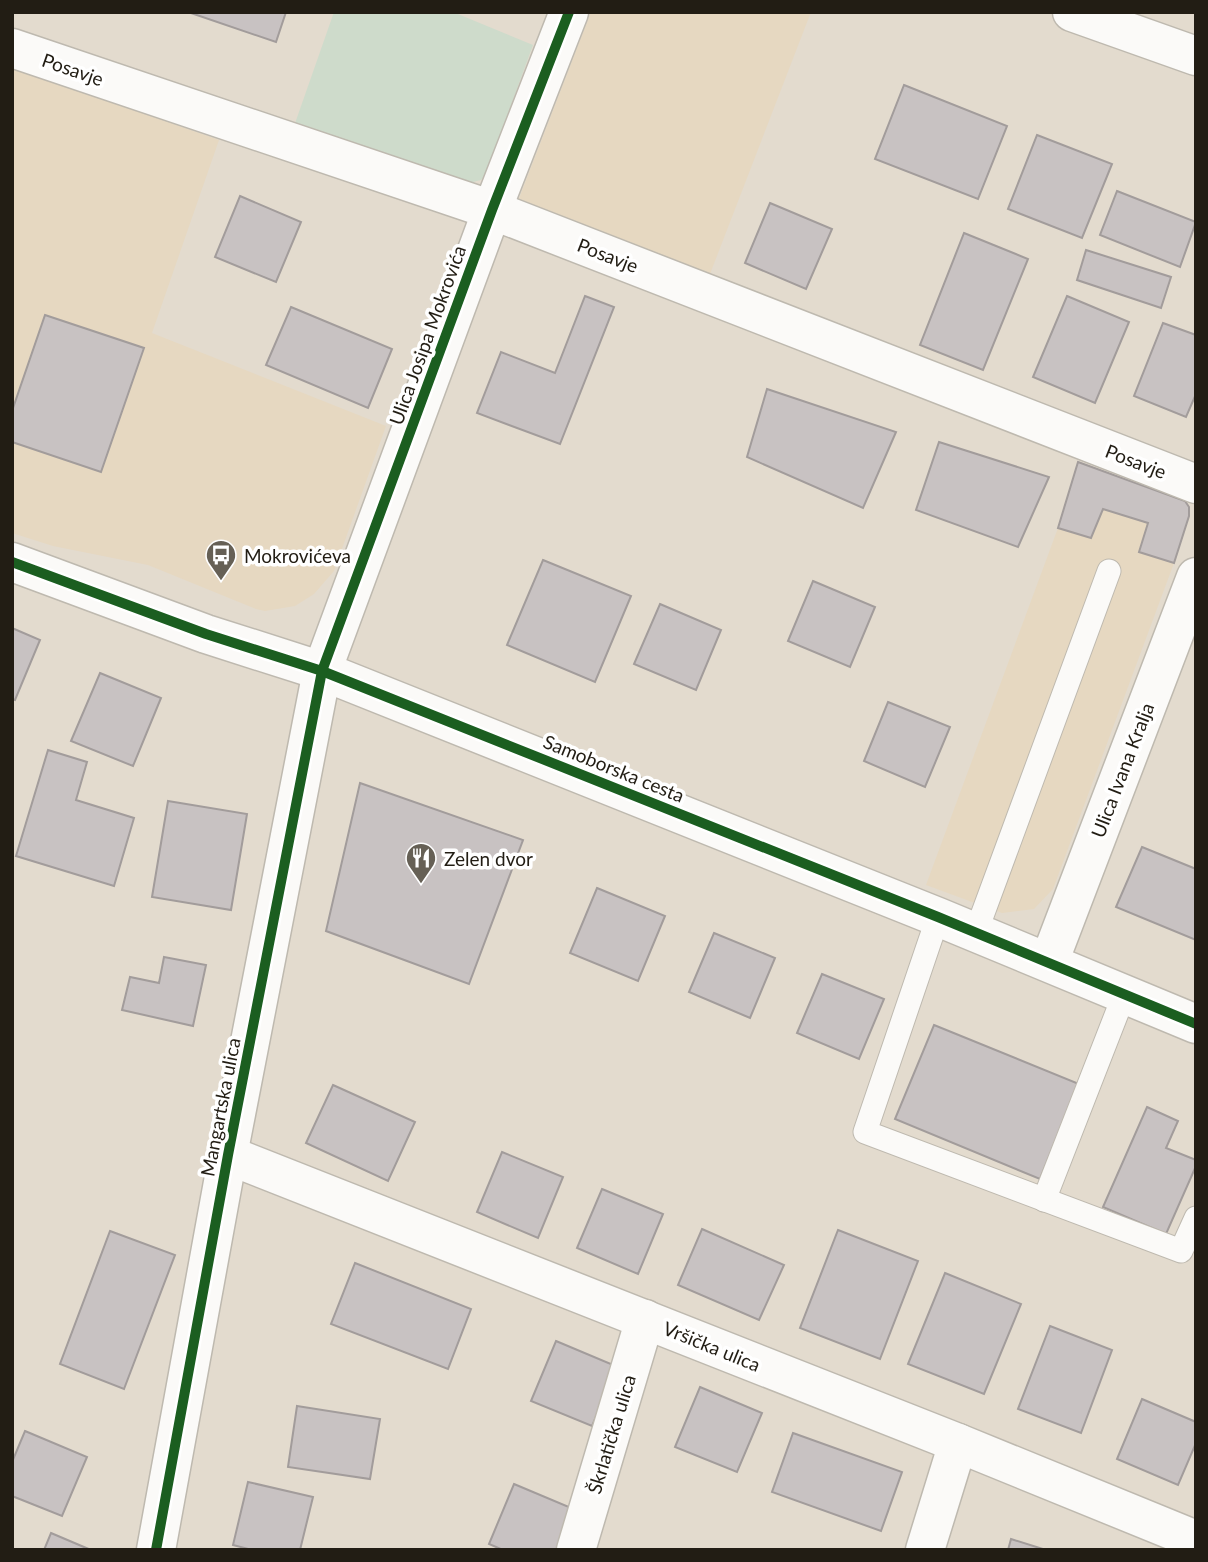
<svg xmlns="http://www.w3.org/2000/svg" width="1208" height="1562" font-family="Lato,sans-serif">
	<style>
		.built { fill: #e6d8c1 }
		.green { fill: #cedbcb }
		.building { fill: #c8c2c2; stroke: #a29c9b; stroke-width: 2 }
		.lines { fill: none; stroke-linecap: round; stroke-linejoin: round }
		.service-casing { stroke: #beb9af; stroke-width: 25 }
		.minor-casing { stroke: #beb9af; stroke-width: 41 }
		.tertiary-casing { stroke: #beb9af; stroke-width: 41 }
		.service { stroke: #fbfaf8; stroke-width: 23 }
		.minor { stroke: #fbfaf8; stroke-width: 38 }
		.tertiary { stroke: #fbfaf8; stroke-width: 38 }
		.cycleway-casing { stroke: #fff; stroke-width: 15 }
		.cycleway { stroke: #1b5e20; stroke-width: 10 }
		.labels { text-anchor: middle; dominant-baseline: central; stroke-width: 7; stroke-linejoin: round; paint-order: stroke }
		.street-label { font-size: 19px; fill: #221d14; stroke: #fff }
		.poi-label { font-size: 19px; fill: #221d14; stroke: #fff; text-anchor: start }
	</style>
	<rect width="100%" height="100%" fill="#e3dbce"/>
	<g class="built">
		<path d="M 591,12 L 811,12 L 710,274 L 518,201 Z"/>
		<path d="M 12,67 L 219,140 L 152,333 L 386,426 L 334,571 L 314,594 L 295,606 L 265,611 L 256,609 L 148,565 L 53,546 L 12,533 Z"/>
		<path d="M 1078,462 L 1185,501 L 1189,507 L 1189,516 L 1174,563 L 1053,889 L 1034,909 L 1002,913 L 926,885 L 1058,528 Z"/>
	</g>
	<path class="green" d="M 334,12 L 453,12 L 533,45 L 486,174 L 481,180 L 469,183 L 293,129 Z"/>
	<g class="building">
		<path d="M 188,12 L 286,12 L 276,42 Z"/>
		<path d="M 904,85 L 1007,126 L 978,199 L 875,159 Z"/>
		<path d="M 1037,135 L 1112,164 L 1082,238 L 1008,209 Z"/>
		<path d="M 1117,191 L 1196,222 L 1180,267 L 1100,235 Z"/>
		<path d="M 240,196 L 301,222 L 276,282 L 215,257 Z"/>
		<path d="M 770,203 L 832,229 L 806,289 L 745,263 Z"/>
		<path d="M 964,233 L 1028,259 L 983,370 L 920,345 Z"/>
		<path d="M 1086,250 L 1171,277 L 1161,308 L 1077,280 Z"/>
		<path d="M 585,296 L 614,307 L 560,444 L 477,413 L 501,352 L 555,373 Z"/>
		<path d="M 1067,296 L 1129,322 L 1095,403 L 1033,377 Z"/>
		<path d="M 291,307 L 392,349 L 368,408 L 266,365 Z"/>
		<path d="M 45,315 L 144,348 L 101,472 L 12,442 L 12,411 Z"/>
		<path d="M 1163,323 L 1196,335 L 1196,394 L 1186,417 L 1134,396 Z"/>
		<path d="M 767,389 L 896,432 L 863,508 L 747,457 Z"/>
		<path d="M 939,442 L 1049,477 L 1018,547 L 916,510 Z"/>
		<path d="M 1078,462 L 1185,501 L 1189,507 L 1189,516 L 1174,563 L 1139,552 L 1148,523 L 1103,509 L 1091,538 L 1058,528 Z"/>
		<path d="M 543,560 L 631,596 L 595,682 L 507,645 Z"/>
		<path d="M 813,581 L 875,607 L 850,667 L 788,641 Z"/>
		<path d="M 660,604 L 721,630 L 696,690 L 634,664 Z"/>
		<path d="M 12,628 L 40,640 L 15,700 L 12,699 Z"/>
		<path d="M 100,673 L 161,698 L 133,766 L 71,741 Z"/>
		<path d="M 888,702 L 950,727 L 925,787 L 864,761 Z"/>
		<path d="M 48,750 L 87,762 L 76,800 L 134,818 L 114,886 L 16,856 Z"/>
		<path d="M 360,783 L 523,840 L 469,984 L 326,931 Z"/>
		<path d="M 168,801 L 247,814 L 231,910 L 152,897 Z"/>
		<path d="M 1142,847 L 1196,869 L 1196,940 L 1116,907 Z"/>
		<path d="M 597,888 L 665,916 L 638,981 L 570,953 Z"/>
		<path d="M 714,933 L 775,958 L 750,1018 L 689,992 Z"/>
		<path d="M 164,957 L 206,965 L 193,1026 L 122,1010 L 130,977 L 159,983 Z"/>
		<path d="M 822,974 L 884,999 L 859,1059 L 797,1033 Z"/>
		<path d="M 934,1025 L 1079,1084 L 1040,1179 L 895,1119 Z"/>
		<path d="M 333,1085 L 415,1122 L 388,1181 L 306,1143 Z"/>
		<path d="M 1147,1107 L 1178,1121 L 1166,1148 L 1196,1160 L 1196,1166 L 1166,1234 L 1103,1207 Z"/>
		<path d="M 502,1152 L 563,1177 L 538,1238 L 477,1212 Z"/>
		<path d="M 602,1189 L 663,1214 L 638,1274 L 577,1248 Z"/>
		<path d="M 702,1229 L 784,1265 L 759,1320 L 678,1285 Z"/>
		<path d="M 838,1230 L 918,1261 L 880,1359 L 800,1328 Z"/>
		<path d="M 110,1231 L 175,1255 L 124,1389 L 60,1364 Z"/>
		<path d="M 355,1263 L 471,1309 L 448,1369 L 331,1324 Z"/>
		<path d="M 945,1273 L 1021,1304 L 984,1394 L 908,1364 Z"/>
		<path d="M 1050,1326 L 1112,1350 L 1081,1433 L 1018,1409 Z"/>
		<path d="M 556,1341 L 618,1367 L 592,1426 L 531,1401 Z"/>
		<path d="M 700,1387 L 762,1413 L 737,1472 L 675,1447 Z"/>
		<path d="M 1142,1399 L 1196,1422 L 1196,1443 L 1178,1485 L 1117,1459 Z"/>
		<path d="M 297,1406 L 380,1419 L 370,1479 L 288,1467 Z"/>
		<path d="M 25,1431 L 87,1457 L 62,1516 L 12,1496 L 12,1462 Z"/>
		<path d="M 793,1433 L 902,1472 L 881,1531 L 772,1492 Z"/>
		<path d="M 248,1482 L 313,1497 L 300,1550 L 252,1550 L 233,1545 Z"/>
		<path d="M 514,1484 L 576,1510 L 559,1550 L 503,1550 L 489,1544 Z"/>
		<path d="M 51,1533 L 91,1550 L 44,1550 Z"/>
		<path d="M 1011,1539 L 1046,1550 L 1008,1550 Z"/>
	</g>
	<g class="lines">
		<g class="service-casing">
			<g id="service">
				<path d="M 938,917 L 865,1132 L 1181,1251 L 1196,1218"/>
				<path d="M 976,932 L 1109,571"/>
				<path d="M 1044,1200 L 1124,995"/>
			</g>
		</g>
		<g class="minor-casing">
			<g id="minor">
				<path d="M 1072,12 L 1196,56"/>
				<path d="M 12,48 L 492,210 L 1196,484"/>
				<path d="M 1049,962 L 1196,577"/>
				<path d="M 228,1155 L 958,1443 L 1196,1540"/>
				<path d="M 156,1550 L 228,1155 L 322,671 L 492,210 L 569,12"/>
				<path d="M 576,1550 L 645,1319"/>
				<path d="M 925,1550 L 958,1443"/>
			</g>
		</g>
		<g class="tertiary-casing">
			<path id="tertiary" d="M 12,562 L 206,634 L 322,671 L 938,917 L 1196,1024"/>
		</g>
		<use href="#service" class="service"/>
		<use href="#minor" class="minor"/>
		<use href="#tertiary" class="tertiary"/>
		<g class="cycleway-casing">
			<g id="cycleway">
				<path d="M 12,562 L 206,634 L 322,671 L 938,917 L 1196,1024"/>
				<path d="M 156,1550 L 228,1155 L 322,671 L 492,210 L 569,12"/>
			</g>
		</g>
		<use href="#cycleway" class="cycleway"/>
	</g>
	<defs>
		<g id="bus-pin" transform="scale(1.575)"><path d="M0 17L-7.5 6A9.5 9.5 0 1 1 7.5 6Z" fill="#666055" stroke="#fff"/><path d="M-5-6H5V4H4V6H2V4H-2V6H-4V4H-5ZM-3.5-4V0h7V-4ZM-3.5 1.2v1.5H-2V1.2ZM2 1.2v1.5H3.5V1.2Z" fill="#fff"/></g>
		<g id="restaurant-pin" transform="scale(1.575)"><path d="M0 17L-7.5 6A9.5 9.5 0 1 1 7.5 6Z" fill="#666055" stroke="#fff"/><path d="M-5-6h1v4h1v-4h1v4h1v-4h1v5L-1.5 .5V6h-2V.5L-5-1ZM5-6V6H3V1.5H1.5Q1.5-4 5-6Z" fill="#fff"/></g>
	</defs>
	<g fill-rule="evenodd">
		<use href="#bus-pin" x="221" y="555"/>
		<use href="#restaurant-pin" x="421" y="858"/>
	</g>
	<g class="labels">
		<g class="street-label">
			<text transform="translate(73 69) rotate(19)">Posavje</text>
			<text transform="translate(608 255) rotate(21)">Posavje</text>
			<text transform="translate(427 335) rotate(-70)">Ulica Josipa Mokrovića</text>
			<text transform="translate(1136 461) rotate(21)">Posavje</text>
			<text transform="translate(614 768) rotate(22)">Samoborska cesta</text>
			<text transform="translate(1122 770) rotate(-69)">Ulica Ivana Kralja</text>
			<text transform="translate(220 1107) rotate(-79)">Mangartska ulica</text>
			<text transform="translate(712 1346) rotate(22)">Vršička ulica</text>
			<text transform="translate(611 1434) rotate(-73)">Škrlatička ulica</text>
		</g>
		<g class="poi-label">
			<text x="244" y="555">Mokrovićeva</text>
			<text x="444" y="858">Zelen dvor</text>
		</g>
	</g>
	<rect width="1208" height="1562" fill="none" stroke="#221d14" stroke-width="28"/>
</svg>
